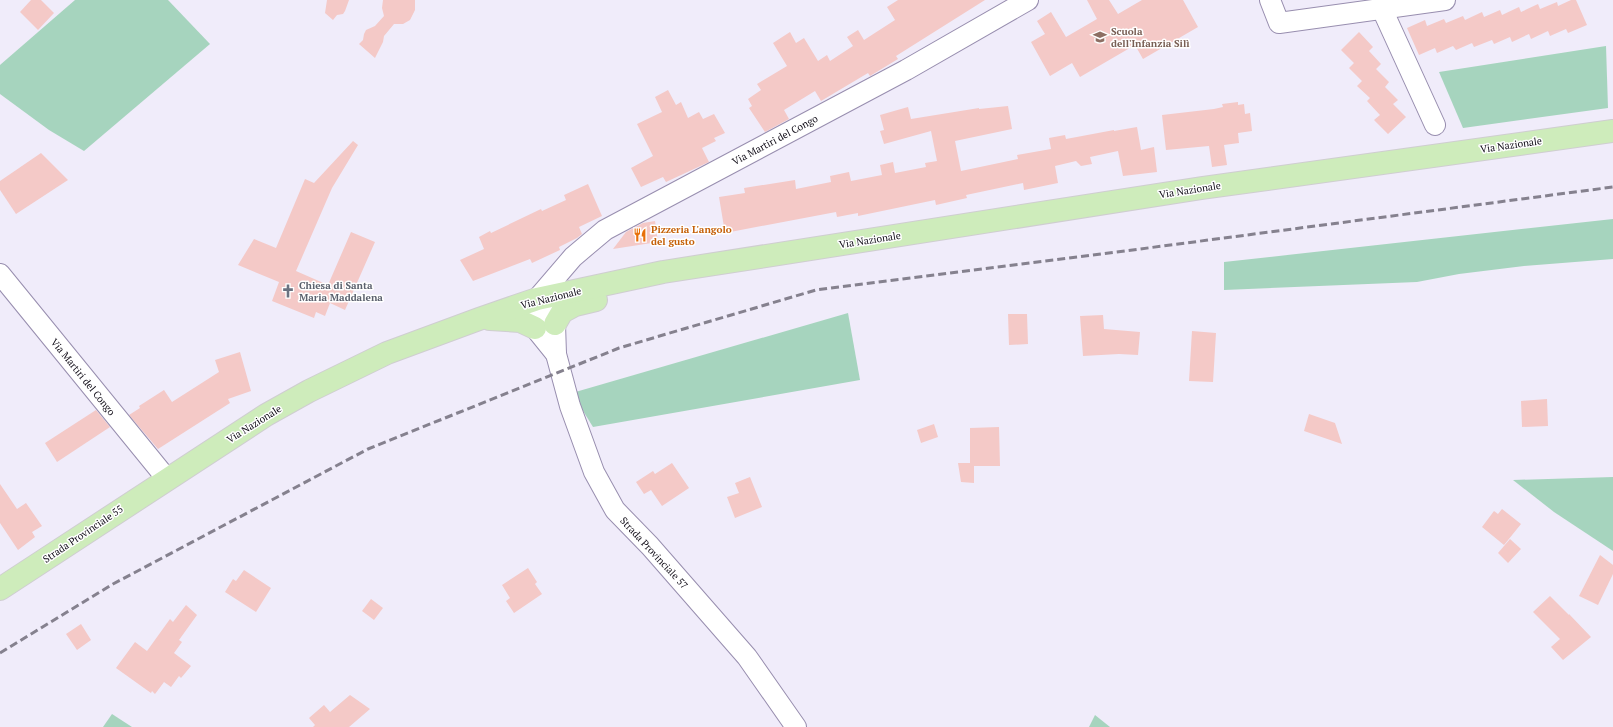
<svg xmlns="http://www.w3.org/2000/svg" width="1613" height="727" font-family="'PT Serif',serif">
	<style>
		.green { fill: #a6d4be }
		.building { fill: #f4c9c7 }
		.lines { fill: none; stroke-linecap: round; stroke-linejoin: round }
		.minor-casing { stroke: #988eaf; stroke-width: 22 }
		.major-casing { stroke: #cfced0; stroke-width: 24 }
		.minor { stroke: #fff; stroke-width: 20 }
		.major { stroke: #ceecbb; stroke-width: 22 }
		.rail { stroke: #85818e; stroke-width: 3; stroke-dasharray: 8 4; stroke-linecap: butt }
		.labels { text-anchor: middle; dominant-baseline: central; stroke-width: 3; stroke-linejoin: round; paint-order: stroke }
		.education-label { font-size: 10px; font-weight: bold; fill: #785e54; stroke: #fff; text-anchor: start }
		.street-label { font-size: 10px; fill: #0d0914; stroke: #fff }
		.food-label { font-size: 10px; font-weight: bold; fill: #c56008; stroke: #fff; text-anchor: start }
		.worship-label { font-size: 10px; font-weight: bold; fill: #5b616d; stroke: #fff; text-anchor: start }
	</style>
	<rect width="100%" height="100%" fill="#f0ecfa"/>
	<g class="green">
		<path d="M 75,0 L 168,0 L 210,44 L 84,151 L 49,130 L 0,94 L 0,65 Z"/>
		<path d="M 1606,46 L 1608,108 L 1463,128 L 1439,72 Z"/>
		<path d="M 1613,219 L 1613,259 L 1524,266 L 1459,274 L 1417,282 L 1224,290 L 1224,262 Z"/>
		<path d="M 848,313 L 860,380 L 593,427 L 572,393 Z"/>
		<path d="M 1613,477 L 1613,551 L 1554,512 L 1513,480 Z"/>
		<path d="M 112,714 L 132,727 L 103,727 Z"/>
		<path d="M 1095,715 L 1110,727 L 1089,727 Z"/>
	</g>
	<g class="building">
		<path d="M 31,0 L 41,0 L 54,13 L 38,30 L 20,12 Z"/>
		<path d="M 327,0 L 349,0 L 345,11 L 343,14 L 337,15 L 333,20 L 325,13 Z"/>
		<path d="M 383,0 L 415,0 L 415,10 L 410,20 L 403,24 L 394,24 L 384,36 L 383,42 L 375,58 L 359,44 L 363,40 L 364,34 L 366,30 L 375,26 L 384,16 L 382,8 Z"/>
		<path d="M 898,0 L 985,0 L 896,56 L 898,59 L 870,76 L 868,73 L 821,101 L 815,91 L 784,110 L 789,119 L 765,132 L 749,108 L 752,106 L 748,99 L 761,90 L 757,84 L 787,66 L 773,43 L 790,32 L 796,43 L 804,38 L 818,61 L 827,55 L 830,61 L 853,46 L 847,37 L 858,30 L 864,40 L 895,20 L 887,7 Z"/>
		<path d="M 1087,0 L 1109,0 L 1118,14 L 1142,0 L 1183,0 L 1198,27 L 1143,59 L 1135,45 L 1080,77 L 1072,63 L 1050,76 L 1031,42 L 1045,34 L 1037,21 L 1051,12 L 1066,37 L 1097,19 Z"/>
		<path d="M 1571,0 L 1576,0 L 1587,25 L 1568,33 L 1566,29 L 1550,36 L 1548,31 L 1531,39 L 1529,34 L 1512,42 L 1510,37 L 1494,44 L 1492,40 L 1474,47 L 1472,43 L 1456,50 L 1453,46 L 1437,53 L 1435,48 L 1419,55 L 1407,28 L 1425,20 L 1427,26 L 1444,19 L 1446,23 L 1463,16 L 1465,20 L 1482,12 L 1484,17 L 1500,10 L 1502,15 L 1519,7 L 1521,12 L 1538,4 L 1540,9 L 1557,2 L 1558,6 Z"/>
		<path d="M 1359,32 L 1373,47 L 1369,51 L 1381,64 L 1376,69 L 1389,82 L 1385,87 L 1398,100 L 1393,104 L 1406,117 L 1388,134 L 1374,120 L 1380,115 L 1367,101 L 1370,98 L 1357,86 L 1362,81 L 1349,68 L 1354,63 L 1341,50 Z"/>
		<path d="M 668,90 L 676,105 L 681,102 L 688,118 L 699,112 L 703,119 L 714,114 L 725,133 L 714,138 L 716,141 L 702,148 L 709,162 L 666,182 L 663,177 L 641,187 L 631,168 L 653,156 L 637,124 L 662,112 L 655,97 Z"/>
		<path d="M 1238,102 L 1238,105 L 1244,104 L 1245,114 L 1250,113 L 1252,131 L 1238,133 L 1239,143 L 1224,145 L 1227,165 L 1212,167 L 1209,146 L 1166,150 L 1162,115 L 1214,109 L 1223,107 L 1222,104 Z"/>
		<path d="M 1008,106 L 1012,129 L 955,141 L 961,171 L 1018,159 L 1017,155 L 1051,149 L 1049,138 L 1065,135 L 1066,139 L 1114,130 L 1114,131 L 1137,127 L 1141,150 L 1154,147 L 1157,172 L 1123,176 L 1118,151 L 1090,157 L 1092,164 L 1081,166 L 1076,161 L 1055,166 L 1058,183 L 1024,190 L 1023,183 L 966,195 L 967,198 L 936,205 L 935,200 L 858,216 L 858,213 L 837,217 L 836,212 L 725,233 L 719,197 L 745,193 L 744,188 L 795,180 L 796,189 L 831,182 L 830,176 L 849,172 L 851,181 L 882,175 L 880,165 L 893,162 L 895,173 L 926,167 L 925,163 L 937,161 L 931,131 L 884,144 L 880,131 L 884,130 L 880,115 L 908,107 L 911,119 L 979,108 L 979,109 Z"/>
		<path d="M 353,141 L 358,145 L 332,188 L 296,271 L 328,285 L 351,232 L 375,242 L 345,310 L 330,303 L 325,316 L 316,312 L 314,318 L 272,301 L 279,282 L 238,265 L 254,239 L 276,248 L 305,179 L 314,183 Z"/>
		<path d="M 41,153 L 68,180 L 16,214 L 0,190 L 0,181 Z"/>
		<path d="M 588,184 L 602,216 L 579,227 L 582,234 L 577,238 L 559,247 L 560,250 L 532,263 L 530,259 L 473,281 L 460,260 L 484,249 L 479,237 L 490,231 L 491,233 L 541,209 L 542,211 L 566,200 L 564,195 Z"/>
		<path d="M 655,221 L 658,242 L 613,249 L 626,232 L 643,223 Z"/>
		<path d="M 1008,314 L 1027,314 L 1028,344 L 1009,345 Z"/>
		<path d="M 1103,315 L 1104,329 L 1140,332 L 1138,355 L 1119,354 L 1083,356 L 1080,316 Z"/>
		<path d="M 1192,331 L 1216,333 L 1213,382 L 1189,381 Z"/>
		<path d="M 240,352 L 251,391 L 228,399 L 230,403 L 158,449 L 129,415 L 140,408 L 139,406 L 164,390 L 172,402 L 219,372 L 215,360 Z"/>
		<path d="M 1547,399 L 1548,426 L 1522,427 L 1521,401 Z"/>
		<path d="M 96,410 L 110,427 L 57,462 L 45,443 Z"/>
		<path d="M 1309,414 L 1335,423 L 1342,444 L 1304,431 Z"/>
		<path d="M 934,424 L 938,437 L 921,443 L 917,430 Z"/>
		<path d="M 999,427 L 1000,466 L 974,466 L 974,483 L 961,482 L 958,463 L 970,463 L 970,428 Z"/>
		<path d="M 672,463 L 689,488 L 662,506 L 651,490 L 644,494 L 636,482 L 653,471 L 655,474 Z"/>
		<path d="M 750,477 L 762,507 L 735,518 L 727,497 L 739,493 L 735,483 Z"/>
		<path d="M 0,484 L 17,509 L 26,503 L 42,526 L 32,532 L 35,537 L 18,550 L 0,523 Z"/>
		<path d="M 1502,509 L 1521,524 L 1504,545 L 1482,527 L 1494,511 L 1498,514 Z"/>
		<path d="M 1510,539 L 1521,549 L 1508,563 L 1498,553 Z"/>
		<path d="M 1600,555 L 1613,565 L 1613,574 L 1598,605 L 1579,596 Z"/>
		<path d="M 528,568 L 537,582 L 535,584 L 542,594 L 514,613 L 506,601 L 510,598 L 502,585 Z"/>
		<path d="M 244,570 L 271,588 L 256,612 L 225,592 L 233,579 L 236,581 Z"/>
		<path d="M 1550,596 L 1569,615 L 1569,614 L 1591,637 L 1563,660 L 1551,647 L 1560,639 L 1533,612 Z"/>
		<path d="M 371,599 L 383,608 L 374,620 L 362,611 Z"/>
		<path d="M 186,605 L 197,615 L 179,640 L 182,642 L 174,653 L 191,666 L 181,678 L 179,676 L 171,687 L 164,682 L 155,694 L 152,691 L 151,693 L 116,668 L 135,642 L 147,651 L 170,619 L 173,622 Z"/>
		<path d="M 81,624 L 91,640 L 77,650 L 66,634 Z"/>
		<path d="M 350,695 L 370,709 L 349,727 L 313,727 L 315,725 L 309,718 L 324,705 L 330,712 Z"/>
	</g>
	<g class="lines">
		<g class="minor-casing">
			<g id="minor">
				<path d="M 1270,0 L 1279,23 L 1445,0"/>
				<path d="M 1382,9 L 1435,125"/>
				<path d="M 0,274 L 167,479"/>
				<path d="M 537,299 L 548,307 L 555,324 L 556,354 L 570,406 L 594,472 L 615,510 L 650,546 L 747,657 L 796,727"/>
				<path d="M 556,354 L 535,328 L 532,312 L 537,299 L 573,257 L 605,230 L 906,70 L 1028,0"/>
			</g>
		</g>
		<g class="major-casing">
			<g id="major">
				<path d="M 490,319 L 520,321 L 535,328"/>
				<path d="M 555,324 L 562,312 L 575,305 L 596,300"/>
				<path d="M 0,589 L 266,415 L 309,391 L 387,353 L 479,319 L 537,299 L 663,272 L 1202,188 L 1613,131"/>
			</g>
		</g>
		<use href="#minor" class="minor"/>
		<use href="#major" class="major"/>
		<path class="rail" d="M 0,653 L 113,584 L 368,449 L 619,348 L 816,290 L 1140,249 L 1613,187"/>
	</g>
	<defs>
		<g id="school-bare" transform="scale(1.08)"><path d="M0-5L7-2L0 1L-7-2ZM-4 1L0 2.5L4 1V4Q0 6-4 4Z" fill="#8d6e63" stroke="#fff" stroke-width="2.5" paint-order="stroke"/></g>
		<g id="restaurant-bare" transform="scale(1.08)"><path d="M-5-6h1v4h1v-4h1v4h1v-4h1v5L-1.5 .5V6h-2V.5L-5-1ZM5-6V6H3V1.5H1.5Q1.5-4 5-6Z" fill="#e8710a" stroke="#fff" stroke-width="2.5" paint-order="stroke"/></g>
		<g id="church-bare" transform="scale(1.08)"><path d="M-1.2-6h2.4v3.5h3.3v2.4h-3.3V6h-2.4V-.1h-3.3v-2.4h3.3Z" fill="#6b7280" stroke="#fff" stroke-width="2.5" paint-order="stroke"/></g>
	</defs>
	<g fill-rule="evenodd">
		<use href="#school-bare" x="1100" y="37"/>
		<use href="#restaurant-bare" x="640" y="235"/>
		<use href="#church-bare" x="288" y="291"/>
	</g>
	<g class="labels">
		<g class="education-label">
			<text x="1111" y="31">Scuola<tspan x="1111" dy="12">dell'Infanzia Silì</tspan></text>
		</g>
		<g class="street-label">
			<text transform="translate(775 140) rotate(-28)">Via Martiri del Congo</text>
			<text transform="translate(1511 145) rotate(-8)">Via Nazionale</text>
			<text transform="translate(1190 190) rotate(-9)">Via Nazionale</text>
			<text transform="translate(870 240) rotate(-9)">Via Nazionale</text>
			<text transform="translate(551 298) rotate(-14)">Via Nazionale</text>
			<text transform="translate(83 377) rotate(51)">Via Martiri del Congo</text>
			<text transform="translate(254 424) rotate(-32)">Via Nazionale</text>
			<text transform="translate(83 534) rotate(-34)">Strada Provinciale 55</text>
			<text transform="translate(654 553) rotate(47)">Strada Provinciale 57</text>
		</g>
		<g class="food-label">
			<text x="651" y="229">Pizzeria L'angolo<tspan x="651" dy="12">del gusto</tspan></text>
		</g>
		<g class="worship-label">
			<text x="299" y="285">Chiesa di Santa<tspan x="299" dy="12">Maria Maddalena</tspan></text>
		</g>
	</g>
</svg>
